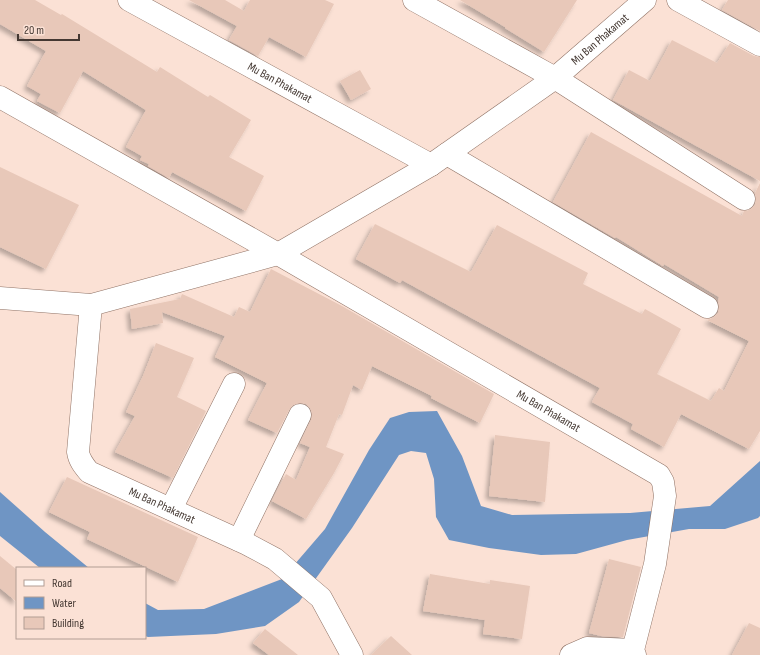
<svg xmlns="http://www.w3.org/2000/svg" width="760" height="655" font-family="'Sofia Sans Condensed',sans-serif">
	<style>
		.water { fill: #6f95c4 }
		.building { fill: #e8c8b9; filter: url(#shadow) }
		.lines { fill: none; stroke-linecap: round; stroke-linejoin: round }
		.street-casing { stroke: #907366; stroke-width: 23 }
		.street { stroke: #fff; stroke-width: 22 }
		.labels { text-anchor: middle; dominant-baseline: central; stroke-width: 3.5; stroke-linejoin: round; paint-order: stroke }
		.street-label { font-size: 12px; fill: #443832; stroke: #fbe1d5 }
	</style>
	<defs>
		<filter id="shadow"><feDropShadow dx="-3.5" dy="3.5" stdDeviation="2" flood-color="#0004"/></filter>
	</defs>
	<rect width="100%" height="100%" fill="#fbe1d5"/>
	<g class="water">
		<path d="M 437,411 L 462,456 L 481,506 L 512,515 L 630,513 L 710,506 L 760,461 L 760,516 L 758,518 L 725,529 L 689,529 L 627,540 L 576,554 L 541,555 L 489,548 L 449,540 L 436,517 L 434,479 L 426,453 L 411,451 L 399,455 L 352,528 L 299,602 L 265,626 L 216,634 L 148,637 L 145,636 L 145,603 L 158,610 L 204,609 L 282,579 L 325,529 L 369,450 L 390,418 L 409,412 Z"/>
		<path d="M 0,492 L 45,532 L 89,568 L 40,568 L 0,536 Z"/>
	</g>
	<g class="building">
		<path d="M 0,0 L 35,0 L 61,15 L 62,14 L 157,72 L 160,67 L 208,97 L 210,95 L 251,120 L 229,157 L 264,176 L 246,211 L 172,172 L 169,178 L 148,166 L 149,164 L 140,160 L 142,156 L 126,147 L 146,110 L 83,71 L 60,113 L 37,101 L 41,94 L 27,86 L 46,51 L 0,24 Z"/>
		<path d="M 189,0 L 225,0 L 244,11 L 250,0 L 325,0 L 334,4 L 306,57 L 269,37 L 258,56 L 229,40 L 237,26 Z"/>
		<path d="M 460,0 L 577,0 L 544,52 L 505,28 L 505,27 Z"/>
		<path d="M 728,0 L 760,0 L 760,31 L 722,10 Z"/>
		<path d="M 672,40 L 717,63 L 730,43 L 754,56 L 760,57 L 760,181 L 613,100 L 629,70 L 650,81 Z"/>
		<path d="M 360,70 L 371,89 L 351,100 L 340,81 Z"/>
		<path d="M 591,132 L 742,216 L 744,211 L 750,210 L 755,205 L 756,199 L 755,193 L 760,183 L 760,431 L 749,449 L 681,414 L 664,447 L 631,429 L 633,424 L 592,402 L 600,388 L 402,280 L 400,283 L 356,259 L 375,224 L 471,272 L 497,225 L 588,273 L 583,284 L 642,314 L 645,309 L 681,329 L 657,374 L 711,401 L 719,388 L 724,391 L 749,341 L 707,320 L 713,318 L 718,313 L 719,307 L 718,301 L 719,297 L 664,264 L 663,266 L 616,237 L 615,238 L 553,202 Z"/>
		<path d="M 0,167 L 79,205 L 46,269 L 0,247 Z"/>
		<path d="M 271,269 L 342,306 L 494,394 L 480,423 L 431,398 L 432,396 L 372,366 L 362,390 L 353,385 L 342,415 L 339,414 L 326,447 L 344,454 L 334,473 L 306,519 L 272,501 L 286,474 L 296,480 L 310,447 L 300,443 L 311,420 L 312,414 L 310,408 L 306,404 L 300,403 L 293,405 L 289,410 L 277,433 L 248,420 L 267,383 L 215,357 L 225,336 L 162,312 L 163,323 L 132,329 L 130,309 L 180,299 L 182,294 L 234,317 L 239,307 L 250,312 Z"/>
		<path d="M 156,343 L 194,358 L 177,397 L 206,411 L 173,478 L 115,452 L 135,416 L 126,412 L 143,376 Z"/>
		<path d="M 495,435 L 550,442 L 545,502 L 489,496 Z"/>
		<path d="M 67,477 L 198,537 L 178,582 L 87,539 L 90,532 L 49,512 Z"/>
		<path d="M 0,556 L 17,570 L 17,602 L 0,588 Z"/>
		<path d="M 609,559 L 641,567 L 623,637 L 601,636 L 589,633 Z"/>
		<path d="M 430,574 L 490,584 L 490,580 L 530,586 L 522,639 L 483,634 L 485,620 L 423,611 Z"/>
		<path d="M 749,623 L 760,628 L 760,655 L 732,655 Z"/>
		<path d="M 265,629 L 298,655 L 269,655 L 253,643 Z"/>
		<path d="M 391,636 L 412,655 L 371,655 Z"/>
	</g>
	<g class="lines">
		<g class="street-casing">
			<g id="street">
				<path id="s1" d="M 129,0 L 431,165"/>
				<path d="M 414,0 L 555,78 L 744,199"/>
				<path d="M 678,0 L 760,45"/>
				<path id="s2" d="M 0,97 L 278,254 L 659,475 L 663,482 L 665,496 L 655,564 L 633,650 L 635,655"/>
				<path d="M 447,154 L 707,307"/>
				<path id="s3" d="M 0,298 L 91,305 L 278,254 L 431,165 L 555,78 L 645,0"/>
				<path id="s4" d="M 91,305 L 78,452 C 79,460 84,466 89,472 L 247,544 L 275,559 L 321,598 L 352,655"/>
				<path d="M 171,509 L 234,384"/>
				<path d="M 239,540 L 300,415"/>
				<path d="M 571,655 L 587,648 L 633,650"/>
			</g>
		</g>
		<use href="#street" class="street"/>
	</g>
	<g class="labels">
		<g class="street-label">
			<text stroke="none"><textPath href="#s3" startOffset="673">Mu Ban Phakamat</textPath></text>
			<text stroke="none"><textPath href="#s1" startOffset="172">Mu Ban Phakamat</textPath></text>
			<text stroke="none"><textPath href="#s2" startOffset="632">Mu Ban Phakamat</textPath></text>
			<text stroke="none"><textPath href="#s4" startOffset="251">Mu Ban Phakamat</textPath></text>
		</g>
	</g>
	<rect x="16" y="567" width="130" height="72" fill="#fbe1d5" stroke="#b29d94"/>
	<rect x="24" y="580" width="20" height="6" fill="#ffffff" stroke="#b29d94"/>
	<text x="52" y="587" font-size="12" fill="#443832">Road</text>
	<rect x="24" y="597" width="20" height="12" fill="#6f95c4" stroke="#b29d94"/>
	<text x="52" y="607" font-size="12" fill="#443832">Water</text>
	<rect x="24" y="617" width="20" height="12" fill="#e8c8b9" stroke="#b29d94"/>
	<text x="52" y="627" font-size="12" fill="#443832">Building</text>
	<path d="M18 34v6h61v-6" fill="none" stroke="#443832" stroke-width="2"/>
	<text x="24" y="34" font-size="12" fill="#443832" stroke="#fbe1d5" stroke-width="3" paint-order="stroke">20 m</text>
</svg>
